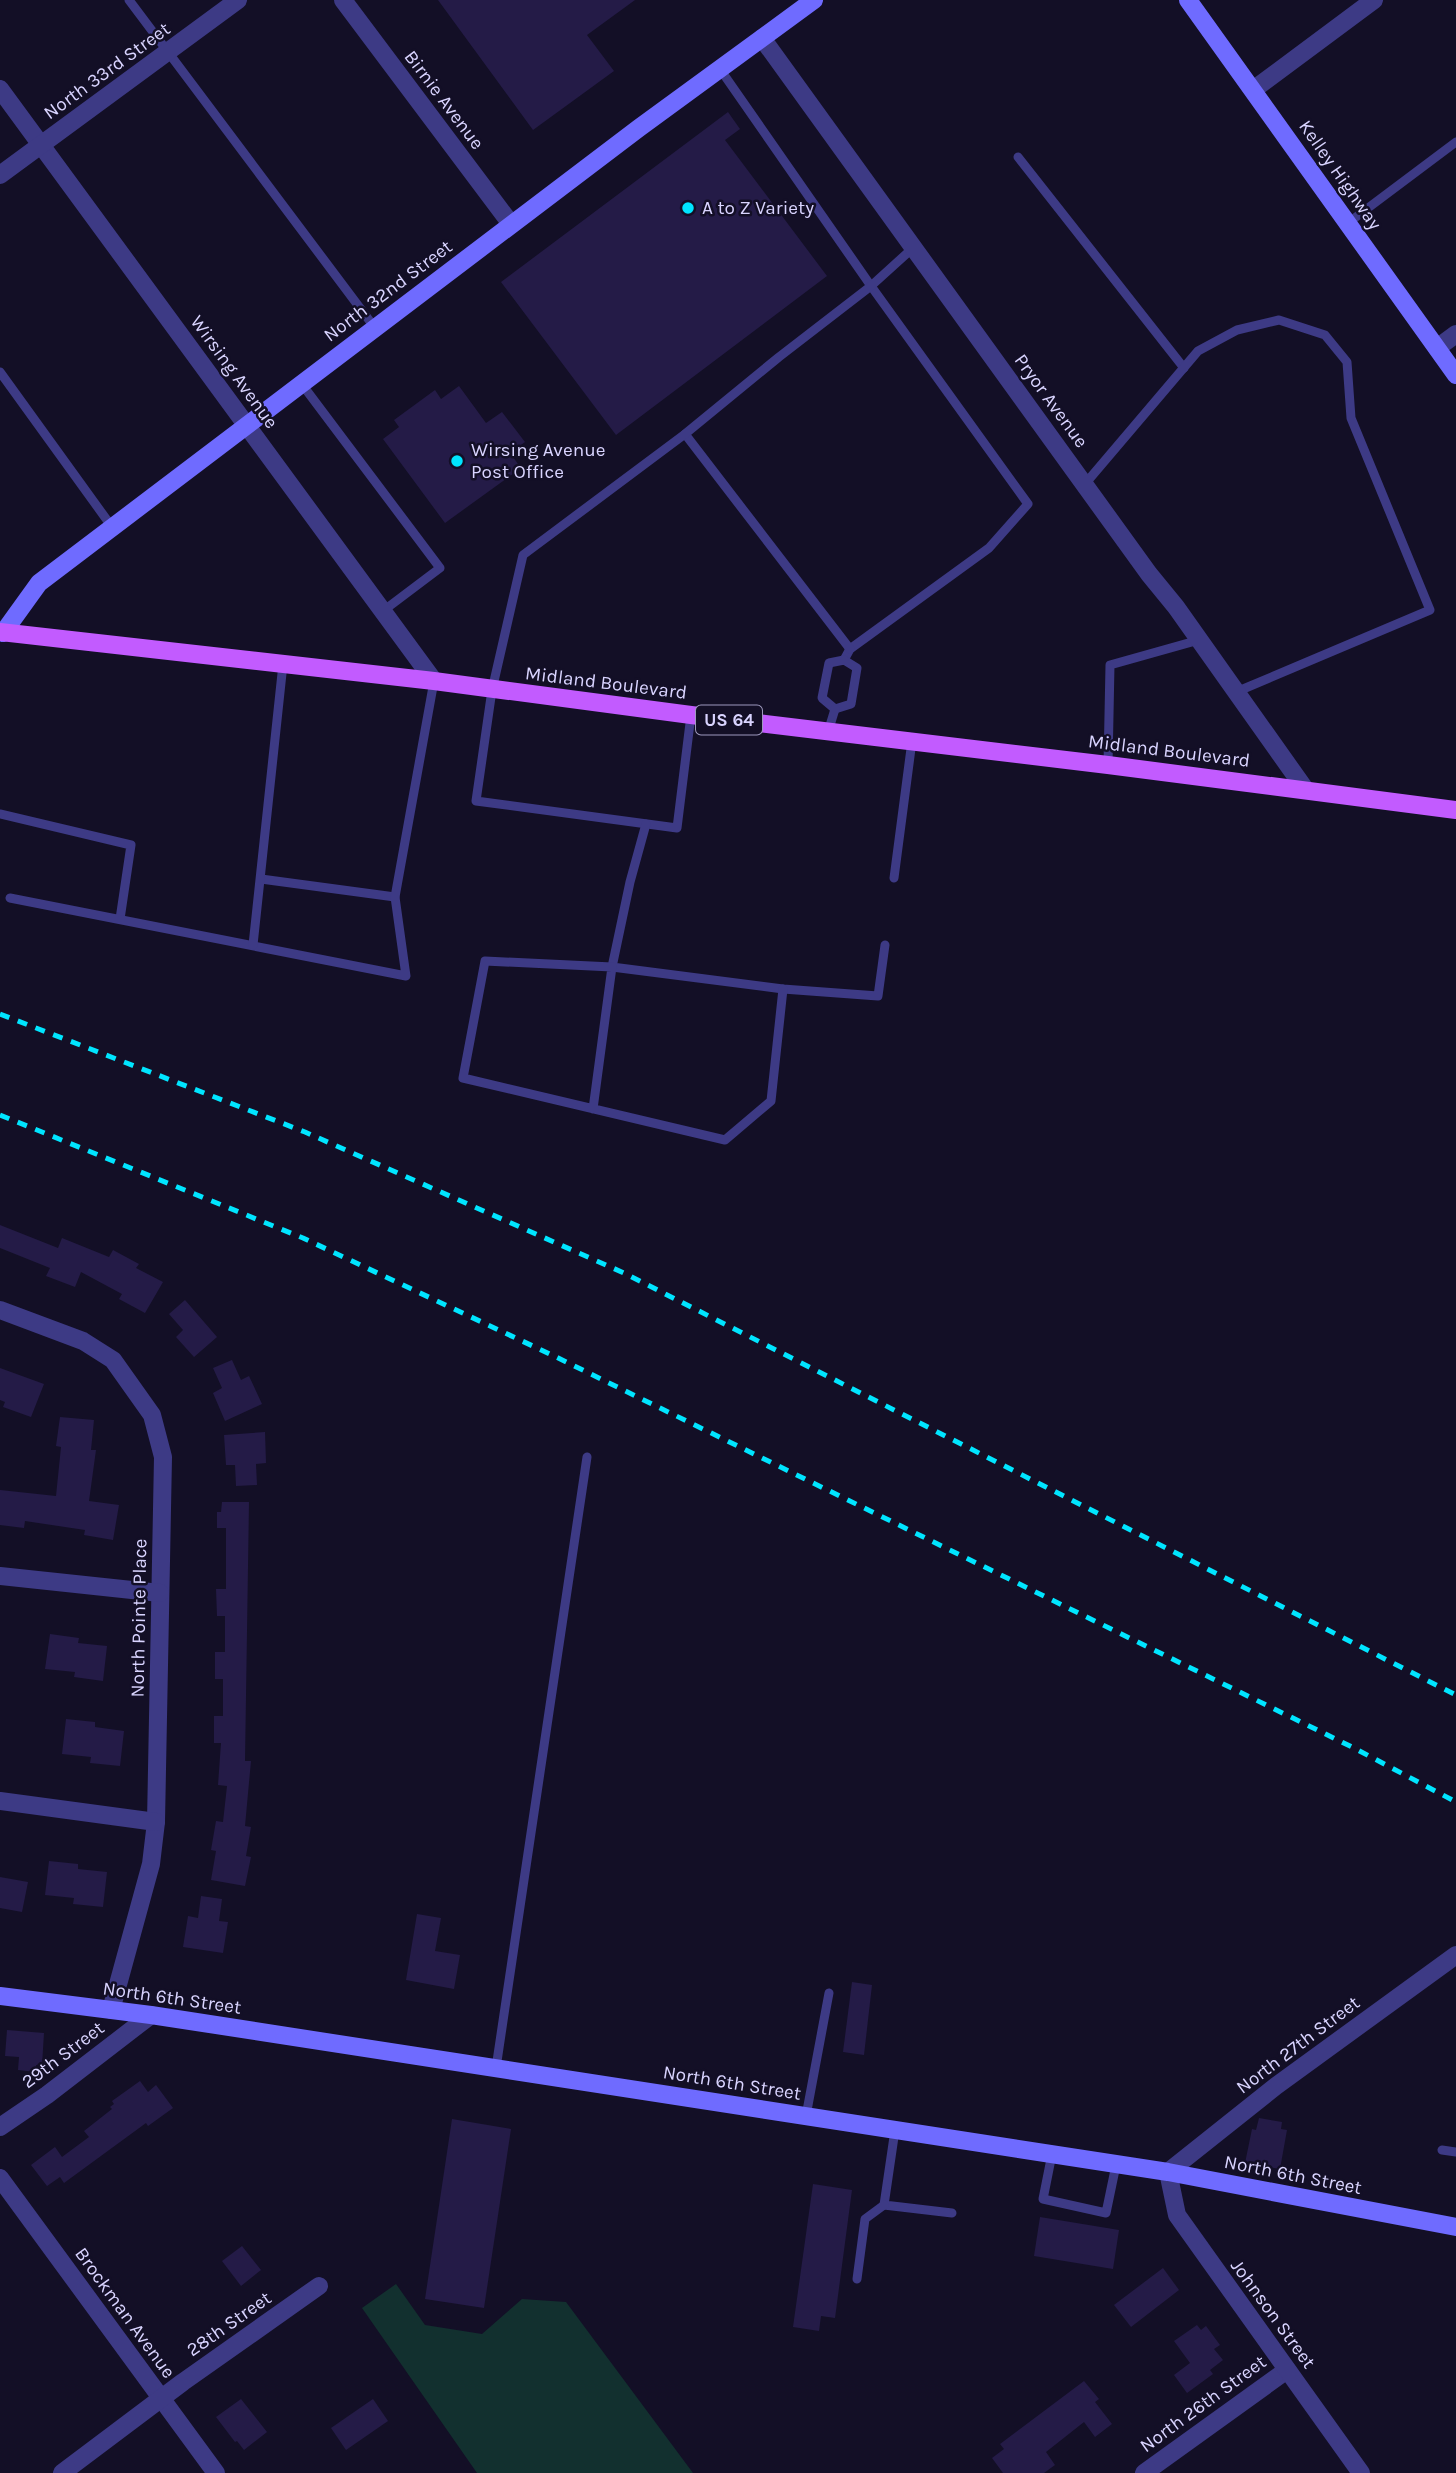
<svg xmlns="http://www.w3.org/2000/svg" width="1456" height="2473" font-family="Karla,sans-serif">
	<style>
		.green { fill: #12302f }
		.building { fill: #241b47 }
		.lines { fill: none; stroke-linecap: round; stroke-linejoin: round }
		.lane { stroke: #3d3a85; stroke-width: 9 }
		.street { stroke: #3d3a85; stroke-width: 18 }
		.secondary { stroke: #6f6bff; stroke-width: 18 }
		.primary { stroke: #c25bff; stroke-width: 18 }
		.rail { stroke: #00e5ff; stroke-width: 5; stroke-dasharray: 10 9; stroke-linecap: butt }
		.poi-dot { fill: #00e5ff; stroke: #130f26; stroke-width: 2.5 }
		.labels { text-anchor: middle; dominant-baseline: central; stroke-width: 5; stroke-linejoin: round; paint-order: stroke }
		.shield { fill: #130f26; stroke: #9e99be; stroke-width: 2 }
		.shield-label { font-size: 18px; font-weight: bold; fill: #d9d4ff }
		.street-label { font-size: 19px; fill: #d9d4ff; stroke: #130f26 }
		.poi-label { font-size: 19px; fill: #d9d4ff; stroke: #130f26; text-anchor: start }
	</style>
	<rect width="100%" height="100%" fill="#130f26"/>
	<path class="green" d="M 396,2284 L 425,2325 L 482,2334 L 522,2299 L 566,2302 L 693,2473 L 477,2473 L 362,2308 Z"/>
	<g class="building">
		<path d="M 438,0 L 635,0 L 587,35 L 614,71 L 533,130 Z"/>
		<path d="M 728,112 L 740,129 L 725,140 L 827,276 L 616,435 L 501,282 Z"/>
		<path d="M 459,386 L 486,423 L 502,412 L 525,442 L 510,453 L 521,468 L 445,523 L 383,439 L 399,427 L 394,420 L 435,390 L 441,399 Z"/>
		<path d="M 0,1225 L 58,1248 L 62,1238 L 109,1257 L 113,1250 L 139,1264 L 136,1268 L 163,1282 L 145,1313 L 119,1299 L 122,1294 L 81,1272 L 75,1287 L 46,1276 L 50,1268 L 0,1248 Z"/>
		<path d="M 185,1300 L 217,1337 L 194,1357 L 176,1337 L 183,1330 L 169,1314 Z"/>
		<path d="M 232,1360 L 241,1380 L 249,1376 L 262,1404 L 225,1421 L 213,1393 L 222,1388 L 213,1368 Z"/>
		<path d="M 0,1368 L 44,1384 L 31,1417 L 3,1407 L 5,1402 L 0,1400 Z"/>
		<path d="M 60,1417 L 94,1420 L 91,1450 L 96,1450 L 89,1501 L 119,1505 L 113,1540 L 84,1535 L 85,1530 L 25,1521 L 24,1528 L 0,1525 L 0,1490 L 56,1496 L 61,1447 L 56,1446 Z"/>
		<path d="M 265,1432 L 266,1463 L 256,1464 L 257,1485 L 236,1486 L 235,1465 L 226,1465 L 224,1435 Z"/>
		<path d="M 222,1502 L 249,1502 L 245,1761 L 251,1761 L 245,1826 L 251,1827 L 246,1856 L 251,1857 L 245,1886 L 211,1880 L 216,1851 L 211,1850 L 216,1821 L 223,1822 L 227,1786 L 218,1785 L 221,1743 L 214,1743 L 214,1716 L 223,1716 L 223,1679 L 215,1679 L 215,1652 L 225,1652 L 225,1616 L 217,1616 L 216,1589 L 226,1589 L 226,1528 L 217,1528 L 217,1512 L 221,1512 Z"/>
		<path d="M 50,1634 L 79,1638 L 78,1643 L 107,1646 L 103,1681 L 74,1677 L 75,1672 L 45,1669 Z"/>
		<path d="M 66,1719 L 95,1722 L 95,1727 L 124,1731 L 120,1766 L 90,1763 L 91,1757 L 62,1754 Z"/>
		<path d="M 49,1861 L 78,1864 L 78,1869 L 107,1872 L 103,1907 L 73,1904 L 74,1898 L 45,1895 Z"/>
		<path d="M 0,1877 L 28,1882 L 22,1912 L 0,1908 Z"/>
		<path d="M 201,1896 L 222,1899 L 219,1921 L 228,1922 L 223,1953 L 183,1947 L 188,1916 L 198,1918 Z"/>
		<path d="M 417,1914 L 441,1918 L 435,1951 L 460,1955 L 454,1989 L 406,1980 Z"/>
		<path d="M 852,1982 L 872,1985 L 864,2055 L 843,2052 Z"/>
		<path d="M 7,2030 L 44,2033 L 42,2065 L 36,2065 L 36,2072 L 18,2070 L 19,2057 L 5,2056 Z"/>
		<path d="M 140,2081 L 148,2092 L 156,2085 L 173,2108 L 148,2126 L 146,2123 L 64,2183 L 60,2177 L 47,2186 L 31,2165 L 55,2147 L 62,2157 L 89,2137 L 84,2131 L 112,2109 L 110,2107 L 114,2104 L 112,2101 Z"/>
		<path d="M 1259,2118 L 1282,2122 L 1281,2129 L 1287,2130 L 1280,2169 L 1245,2163 L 1252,2129 L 1256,2130 Z"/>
		<path d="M 452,2119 L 511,2129 L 484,2308 L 425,2299 Z"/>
		<path d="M 813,2184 L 852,2190 L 835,2318 L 821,2316 L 819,2331 L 793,2327 Z"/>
		<path d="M 1040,2217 L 1119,2230 L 1113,2269 L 1034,2256 Z"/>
		<path d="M 242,2246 L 261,2270 L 241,2286 L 222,2261 Z"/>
		<path d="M 1163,2268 L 1179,2290 L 1131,2327 L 1114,2305 Z"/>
		<path d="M 1197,2325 L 1201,2330 L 1206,2326 L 1220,2345 L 1214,2349 L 1223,2360 L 1210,2370 L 1213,2374 L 1187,2393 L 1174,2375 L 1190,2363 L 1174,2341 Z"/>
		<path d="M 1084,2381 L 1099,2399 L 1095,2402 L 1112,2424 L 1095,2437 L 1084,2422 L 1046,2452 L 1055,2465 L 1044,2473 L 1003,2473 L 992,2458 L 1004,2449 L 1000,2444 Z"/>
		<path d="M 241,2399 L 267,2432 L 244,2450 L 237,2441 L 235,2442 L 216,2417 Z"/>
		<path d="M 373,2399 L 388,2421 L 346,2450 L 331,2428 Z"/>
	</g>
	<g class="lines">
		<g class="lane">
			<path d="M 129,0 L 375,328"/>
			<path d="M 720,69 L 871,286 L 1028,504 L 989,548 L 850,649 L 844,660"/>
			<path d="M 1018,157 L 1184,368"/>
			<path d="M 1348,223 L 1456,142"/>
			<path d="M 0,372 L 112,527"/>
			<path d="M 301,383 L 440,568 L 383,611"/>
			<path d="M 685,434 L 850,649"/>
			<path d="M 1085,484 L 1198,351 L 1237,330 L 1279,320 L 1325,335 L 1347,362 L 1351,418 L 1430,610 L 1236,692"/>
			<path d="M 844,660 L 857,668 L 851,704 L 835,709 L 822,698 L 829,663 Z"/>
			<path d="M 691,715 L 677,828 L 476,801 L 492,690 L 523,555 L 685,434 L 779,357 L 871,286 L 914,247"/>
			<path d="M 828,732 L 835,709"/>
			<path d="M 1108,765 L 1110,665 L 1199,640"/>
			<path d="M 0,814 L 131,845 L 120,919"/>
			<path d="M 646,824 L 630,882 L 612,967 L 783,989 L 878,996 L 885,945"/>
			<path d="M 894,878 L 912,741"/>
			<path d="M 261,879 L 395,897"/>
			<path d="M 10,898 L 406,976 L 395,897 L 434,681"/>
			<path d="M 253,945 L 283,664"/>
			<path d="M 593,1109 L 612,967 L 485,961 L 463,1078 L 725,1140 L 771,1101 L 783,989"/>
			<path d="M 496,2068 L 587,1457"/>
			<path d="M 806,2116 L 829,1993"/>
			<path d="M 895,2130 L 884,2205 L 952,2213"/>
			<path d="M 1442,2150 L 1456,2152"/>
			<path d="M 1052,2154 L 1043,2199 L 1106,2213 L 1116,2165"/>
			<path d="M 857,2279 L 865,2219 L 884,2205"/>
		</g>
		<g class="street">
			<path d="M 343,0 L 511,224"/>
			<path d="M 762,38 L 1149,574 L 1176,607 L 1305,789"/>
			<path d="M 0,89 L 434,681"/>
			<path d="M 1253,90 L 1374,0"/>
			<path d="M 0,175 L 238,0"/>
			<path d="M 1437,348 L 1456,334"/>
			<path d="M 0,1310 L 83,1341 L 113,1360 L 152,1415 L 163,1457 L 156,1822 L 151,1864 L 111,2010"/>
			<path d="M 0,1576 L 160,1593"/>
			<path d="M 0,1801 L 156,1822"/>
			<path d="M 0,2127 L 47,2095 L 151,2015"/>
			<path d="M 0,2178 L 216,2473"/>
			<path d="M 62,2473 L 183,2382 L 319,2286"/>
			<path d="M 1144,2473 L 1287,2370"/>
			<path d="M 1361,2473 L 1177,2215 L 1168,2172 L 1276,2086 L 1456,1955"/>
		</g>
		<g class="secondary">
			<path d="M 1188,0 L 1456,375"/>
			<path d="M 3,633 L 39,583 L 639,128 L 814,0"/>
			<path d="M 0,1996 L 151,2015 L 1168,2172 L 1456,2227"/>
		</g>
		<path class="primary" d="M 0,632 L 434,681 L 691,715 L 1108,765 L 1456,810"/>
		<g class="rail">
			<path d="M 0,1014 L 305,1132 L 624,1273 L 1456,1695"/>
			<path d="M 0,1115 L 303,1238 L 554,1356 L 1354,1748 L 1456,1802"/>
		</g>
	</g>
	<g class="poi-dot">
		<circle cx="688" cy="208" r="7"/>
		<circle cx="457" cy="461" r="7"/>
	</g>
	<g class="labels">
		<rect class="shield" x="696" y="705.5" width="66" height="29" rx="5"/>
		<g class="shield-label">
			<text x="729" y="720">US 64</text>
		</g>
		<g class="street-label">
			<text transform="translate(107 71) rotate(-36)">North 33rd Street</text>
			<text transform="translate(444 100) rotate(53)">Birnie Avenue</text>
			<text transform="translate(1340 175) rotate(55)">Kelley Highway</text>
			<text transform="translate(388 291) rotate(-37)">North 32nd Street</text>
			<text transform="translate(234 372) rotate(54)">Wirsing Avenue</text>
			<text transform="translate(1051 401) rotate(54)">Pryor Avenue</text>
			<text transform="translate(606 683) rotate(7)">Midland Boulevard</text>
			<text transform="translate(1169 751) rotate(7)">Midland Boulevard</text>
			<text transform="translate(139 1618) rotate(-89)">North Pointe Place</text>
			<text transform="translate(172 1998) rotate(8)">North 6th Street</text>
			<text transform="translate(1298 2045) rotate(-37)">North 27th Street</text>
			<text transform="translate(63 2055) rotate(-37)">29th Street</text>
			<text transform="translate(732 2083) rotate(9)">North 6th Street</text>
			<text transform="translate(1293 2175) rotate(11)">North 6th Street</text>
			<text transform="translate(125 2313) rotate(54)">Brockman Avenue</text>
			<text transform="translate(1273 2314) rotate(54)">Johnson Street</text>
			<text transform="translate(229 2324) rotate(-35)">28th Street</text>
			<text transform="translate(1203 2404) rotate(-36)">North 26th Street</text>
		</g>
		<g class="poi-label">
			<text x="702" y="208">A to Z Variety</text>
			<text x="471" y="450">Wirsing Avenue<tspan x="471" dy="22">Post Office</tspan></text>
		</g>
	</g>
</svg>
